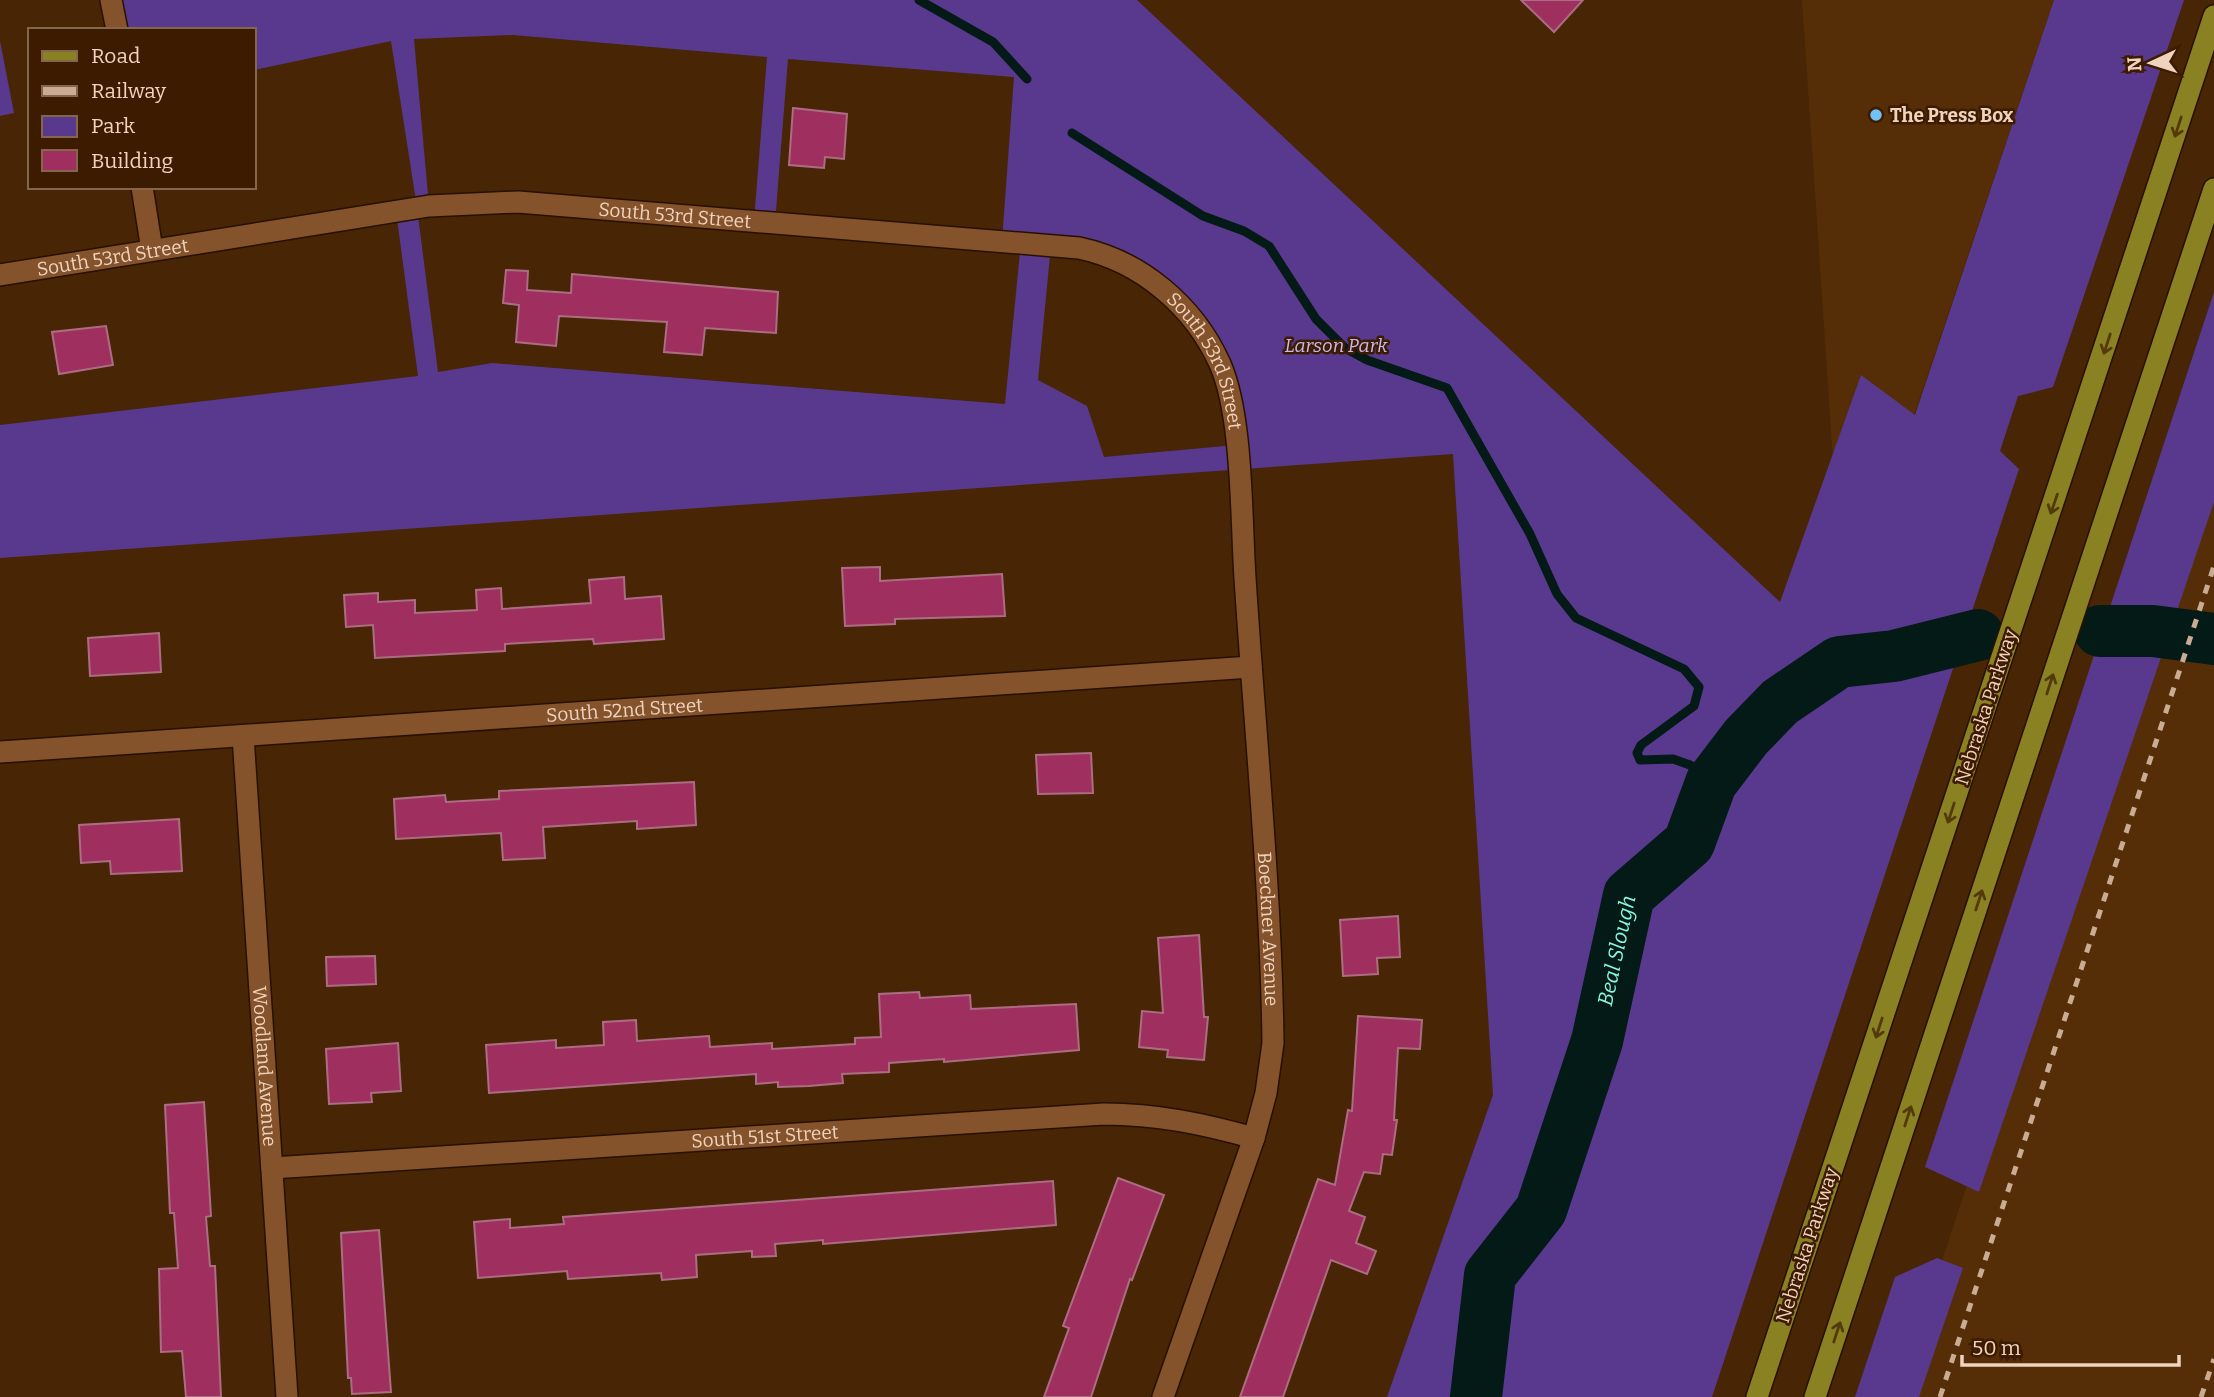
<svg xmlns="http://www.w3.org/2000/svg" width="2214" height="1397" font-family="Bitter,serif">
	<style>
		.built { fill: #552d07 }
		.green { fill: #59398e; fill-rule: evenodd }
		.lines { fill: none; stroke-linecap: round; stroke-linejoin: round }
		.stream { stroke: #041a16; stroke-width: 9 }
		.river { stroke: #041a16; stroke-width: 52 }
		.building { fill: #9e2f5f; stroke: #ac6d83; stroke-width: 2 }
		.minor-casing { stroke: #281000; stroke-width: 24 }
		.major-casing { stroke: #281000; stroke-width: 24 }
		.minor { stroke: #84532b; stroke-width: 21 }
		.major { stroke: #8a8123; stroke-width: 21 }
		.rail { stroke: #caac94; stroke-width: 5; stroke-dasharray: 9 9; stroke-linecap: butt }
		.oneway { stroke: #543a0a }
		.poi-dot { fill: #70c1f4; stroke: #3d1b00; stroke-width: 2.5 }
		.labels { text-anchor: middle; dominant-baseline: central; stroke-width: 5; stroke-linejoin: round; paint-order: stroke }
		.poi-label { font-size: 19px; font-weight: bold; fill: #f0d3be; stroke: #3d1b00; text-anchor: start }
		.street-label { font-size: 19px; fill: #f0d3be; stroke: #3d1b00 }
		.park-label { font-size: 19px; font-style: italic; fill: #c8b9ed; stroke: #3d1b00 }
		.water-label { font-size: 21px; font-style: italic; fill: #89f9e1; stroke: #3d1b00 }
	</style>
	<rect width="100%" height="100%" fill="#482505"/>
	<g class="built">
		<path d="M 1802,0 L 2054,0 L 1844,623 Z"/>
		<path d="M 2214,449 L 2214,1397 L 1897,1397 L 2002,1079 Z"/>
	</g>
	<g class="green">
		<path d="M 111,0 L 1137,0 L 1780,602 L 1861,375 L 1915,415 L 2054,0 L 2184,0 L 2053,387 L 2018,396 L 2000,451 L 2019,469 L 1712,1397 L 1387,1397 L 1493,1095 L 1453,454 L 0,558 L 0,425 L 418,376 L 396,211 L 417,207 L 391,41 L 254,70 L 254,30 L 117,30 ZM 513,35 L 767,57 L 754,221 L 775,223 L 788,59 L 1014,77 L 1002,241 L 1021,242 L 1005,404 L 492,363 L 438,372 L 417,208 L 429,206 L 414,39 ZM 1051,245 L 1156,283 L 1228,385 L 1236,445 L 1104,457 L 1087,406 L 1038,380 Z"/>
		<path d="M 0,41 L 14,113 L 0,116 Z"/>
		<path d="M 2214,292 L 2214,502 L 1979,1192 L 1925,1167 Z"/>
		<path d="M 1937,1258 L 1963,1268 L 1919,1397 L 1855,1397 L 1895,1277 Z"/>
	</g>
	<g class="lines">
		<g class="stream">
			<path d="M 919,0 L 993,42 L 1027,79"/>
			<path d="M 1072,133 L 1203,216 L 1244,231 L 1269,246 L 1316,319 L 1345,348 L 1367,360 L 1447,388 L 1530,534 L 1557,594 L 1576,618 L 1684,669 L 1699,687 L 1694,706 L 1641,745 L 1637,753 L 1640,760 L 1673,759 L 1690,765 L 1711,783"/>
		</g>
		<g class="river">
			<path d="M 2100,631 L 2153,631 L 2214,639"/>
			<path id="s1" d="M 1476,1397 L 1490,1275 L 1541,1210 L 1597,1041 L 1629,895 L 1689,843 L 1711,783 L 1746,737 L 1780,702 L 1839,662 L 1894,656 L 1978,635"/>
		</g>
	</g>
	<g class="building">
		<path d="M 1521,0 L 1583,0 L 1554,32 Z"/>
		<path d="M 793,108 L 847,114 L 844,159 L 825,157 L 824,168 L 789,165 Z"/>
		<path d="M 506,270 L 528,271 L 527,290 L 571,293 L 572,274 L 778,292 L 776,333 L 705,328 L 702,355 L 664,352 L 667,322 L 559,316 L 556,346 L 516,342 L 519,305 L 503,303 Z"/>
		<path d="M 106,326 L 113,365 L 59,374 L 52,332 Z"/>
		<path d="M 880,567 L 880,581 L 1002,574 L 1005,616 L 895,619 L 895,624 L 845,626 L 842,568 Z"/>
		<path d="M 624,577 L 625,599 L 661,596 L 664,639 L 594,644 L 593,639 L 505,644 L 505,651 L 375,658 L 373,625 L 346,627 L 344,595 L 378,593 L 378,602 L 415,600 L 415,613 L 477,610 L 476,590 L 501,588 L 502,609 L 591,603 L 589,580 Z"/>
		<path d="M 159,633 L 161,672 L 90,676 L 88,638 Z"/>
		<path d="M 1091,753 L 1093,793 L 1038,794 L 1036,755 Z"/>
		<path d="M 694,782 L 696,825 L 637,829 L 637,821 L 543,827 L 545,858 L 503,860 L 501,833 L 396,839 L 394,799 L 445,795 L 446,802 L 499,799 L 499,791 Z"/>
		<path d="M 179,819 L 182,871 L 111,874 L 110,861 L 81,863 L 79,825 Z"/>
		<path d="M 1398,916 L 1400,957 L 1377,958 L 1378,974 L 1343,976 L 1340,920 Z"/>
		<path d="M 1199,935 L 1204,1017 L 1208,1017 L 1204,1060 L 1167,1057 L 1168,1050 L 1139,1047 L 1142,1011 L 1163,1013 L 1158,938 Z"/>
		<path d="M 375,956 L 376,984 L 327,986 L 326,957 Z"/>
		<path d="M 919,992 L 920,998 L 970,995 L 971,1009 L 1076,1004 L 1079,1050 L 944,1062 L 944,1059 L 889,1063 L 889,1072 L 842,1074 L 843,1083 L 809,1086 L 778,1087 L 778,1082 L 756,1084 L 756,1074 L 489,1093 L 486,1045 L 556,1040 L 556,1048 L 604,1045 L 603,1022 L 636,1020 L 637,1041 L 709,1036 L 710,1047 L 772,1043 L 772,1049 L 855,1044 L 855,1038 L 881,1037 L 879,994 Z"/>
		<path d="M 1358,1016 L 1422,1020 L 1420,1049 L 1398,1048 L 1394,1120 L 1397,1120 L 1392,1155 L 1383,1154 L 1380,1174 L 1364,1172 L 1349,1211 L 1365,1217 L 1356,1243 L 1376,1251 L 1367,1274 L 1331,1260 L 1283,1397 L 1240,1397 L 1318,1179 L 1335,1185 L 1348,1110 L 1352,1111 Z"/>
		<path d="M 398,1043 L 401,1091 L 371,1093 L 372,1102 L 329,1104 L 326,1049 Z"/>
		<path d="M 204,1102 L 211,1216 L 206,1217 L 210,1266 L 215,1266 L 221,1397 L 186,1397 L 182,1351 L 161,1352 L 159,1269 L 178,1268 L 174,1213 L 170,1213 L 165,1105 Z"/>
		<path d="M 1118,1178 L 1164,1195 L 1132,1280 L 1130,1279 L 1091,1397 L 1044,1397 L 1069,1328 L 1063,1326 Z"/>
		<path d="M 1053,1181 L 1056,1225 L 823,1244 L 823,1240 L 775,1244 L 776,1256 L 752,1257 L 752,1251 L 696,1255 L 697,1277 L 662,1280 L 661,1273 L 568,1279 L 567,1271 L 478,1278 L 474,1222 L 510,1219 L 510,1228 L 564,1224 L 563,1217 Z"/>
		<path d="M 379,1230 L 391,1392 L 352,1394 L 351,1378 L 348,1378 L 341,1233 Z"/>
	</g>
	<g class="lines">
		<g class="minor-casing">
			<g id="minor">
				<path d="M 111,0 L 117,30"/>
				<path d="M 142,187 L 152,250"/>
				<path id="s2" d="M 0,275 L 429,206 L 518,202 L 1079,248 C 1141,261 1194,306 1220,364 C 1243,416 1241,519 1245,578 C 1255,733 1271,888 1273,1043 L 1266,1093 L 1254,1138 L 1163,1397"/>
				<path id="s3" d="M 243,736 L 287,1397"/>
				<path id="s4" d="M 0,752 L 1251,667"/>
				<path id="s5" d="M 272,1168 L 1104,1114 C 1157,1114 1204,1124 1254,1138"/>
			</g>
		</g>
		<g class="major-casing">
			<g id="major">
				<path d="M 1757,1397 L 2214,16"/>
				<path d="M 1815,1397 L 2214,189"/>
			</g>
		</g>
		<use href="#minor" class="minor"/>
		<use href="#major" class="major"/>
		<g class="rail">
			<path d="M 1940,1397 L 2214,566"/>
			<path d="M 2201,1397 L 2214,1359"/>
		</g>
	</g>
	<defs><path id="oneway-shaft" d="M-6 0H5M1.5-3L5.5 0L1.5 3" fill="none" stroke-width="1.6" stroke-linecap="round" stroke-linejoin="round" transform="scale(1.75)"/></defs>
	<g class="oneway">
		<use href="#oneway-shaft" transform="translate(2178 127) rotate(108)"/>
		<use href="#oneway-shaft" transform="translate(2107 344) rotate(108)"/>
		<use href="#oneway-shaft" transform="translate(2054 504) rotate(109)"/>
		<use href="#oneway-shaft" transform="translate(2050 684) rotate(-72)"/>
		<use href="#oneway-shaft" transform="translate(1951 813) rotate(108)"/>
		<use href="#oneway-shaft" transform="translate(1979 900) rotate(-72)"/>
		<use href="#oneway-shaft" transform="translate(1879 1028) rotate(108)"/>
		<use href="#oneway-shaft" transform="translate(1908 1116) rotate(-72)"/>
		<use href="#oneway-shaft" transform="translate(1837 1332) rotate(-72)"/>
	</g>
	<circle class="poi-dot" cx="1876" cy="115" r="7"/>
	<g class="labels">
		<g class="poi-label">
			<text x="1890" y="115">The Press Box</text>
		</g>
		<g class="street-label">
			<text stroke="none"><textPath href="#s2" startOffset="681">South 53rd Street</textPath></text>
			<text stroke="none"><textPath href="#s2" startOffset="114">South 53rd Street</textPath></text>
			<text stroke="none"><textPath href="#s2" startOffset="1267">South 53rd Street</textPath></text>
			<text transform="translate(1986 707) rotate(-72)">Nebraska Parkway</text>
			<text stroke="none"><textPath href="#s4" startOffset="626">South 52nd Street</textPath></text>
			<text stroke="none"><textPath href="#s2" startOffset="1844">Boeckner Avenue</textPath></text>
			<text stroke="none"><textPath href="#s3" startOffset="331">Woodland Avenue</textPath></text>
			<text stroke="none"><textPath href="#s5" startOffset="494">South 51st Street</textPath></text>
			<text transform="translate(1807 1245) rotate(-72)">Nebraska Parkway</text>
		</g>
		<g class="park-label">
			<text x="1336" y="345">Larson Park</text>
		</g>
		<g class="water-label">
			<text stroke="none"><textPath href="#s1" startOffset="476">Beal Slough</textPath></text>
		</g>
	</g>
	<rect x="28" y="28" width="228" height="161" fill="#3d1b00" stroke="#85654c" stroke-width="2"/>
	<rect x="42" y="51" width="35" height="10" fill="#8a8123" stroke="#85654c" stroke-width="2"/>
	<text x="91" y="63" font-size="21" fill="#f0d3be">Road</text>
	<rect x="42" y="86" width="35" height="10" fill="#caac94" stroke="#85654c" stroke-width="2"/>
	<text x="91" y="98" font-size="21" fill="#f0d3be">Railway</text>
	<rect x="42" y="116" width="35" height="21" fill="#59398e" stroke="#85654c" stroke-width="2"/>
	<text x="91" y="133" font-size="21" fill="#f0d3be">Park</text>
	<rect x="42" y="150" width="35" height="21" fill="#9e2f5f" stroke="#85654c" stroke-width="2"/>
	<text x="91" y="168" font-size="21" fill="#f0d3be">Building</text>
	<g transform="translate(2151 63) rotate(266)" stroke="#3d1b00" stroke-width="5" paint-order="stroke">
	<path d="M0-5L12 26L0 18L-12 26Z" fill="#f0d3be"/>
	<text y="-10" font-size="19" font-weight="bold" text-anchor="middle" fill="#f0d3be">N</text>
	</g>
	<path d="M1962 1355v10h217v-10" fill="none" stroke="#f0d3be" stroke-width="3.5"/>
	<text x="1972" y="1355" font-size="21" fill="#f0d3be" stroke="#3d1b00" stroke-width="5" paint-order="stroke">50 m</text>
</svg>
